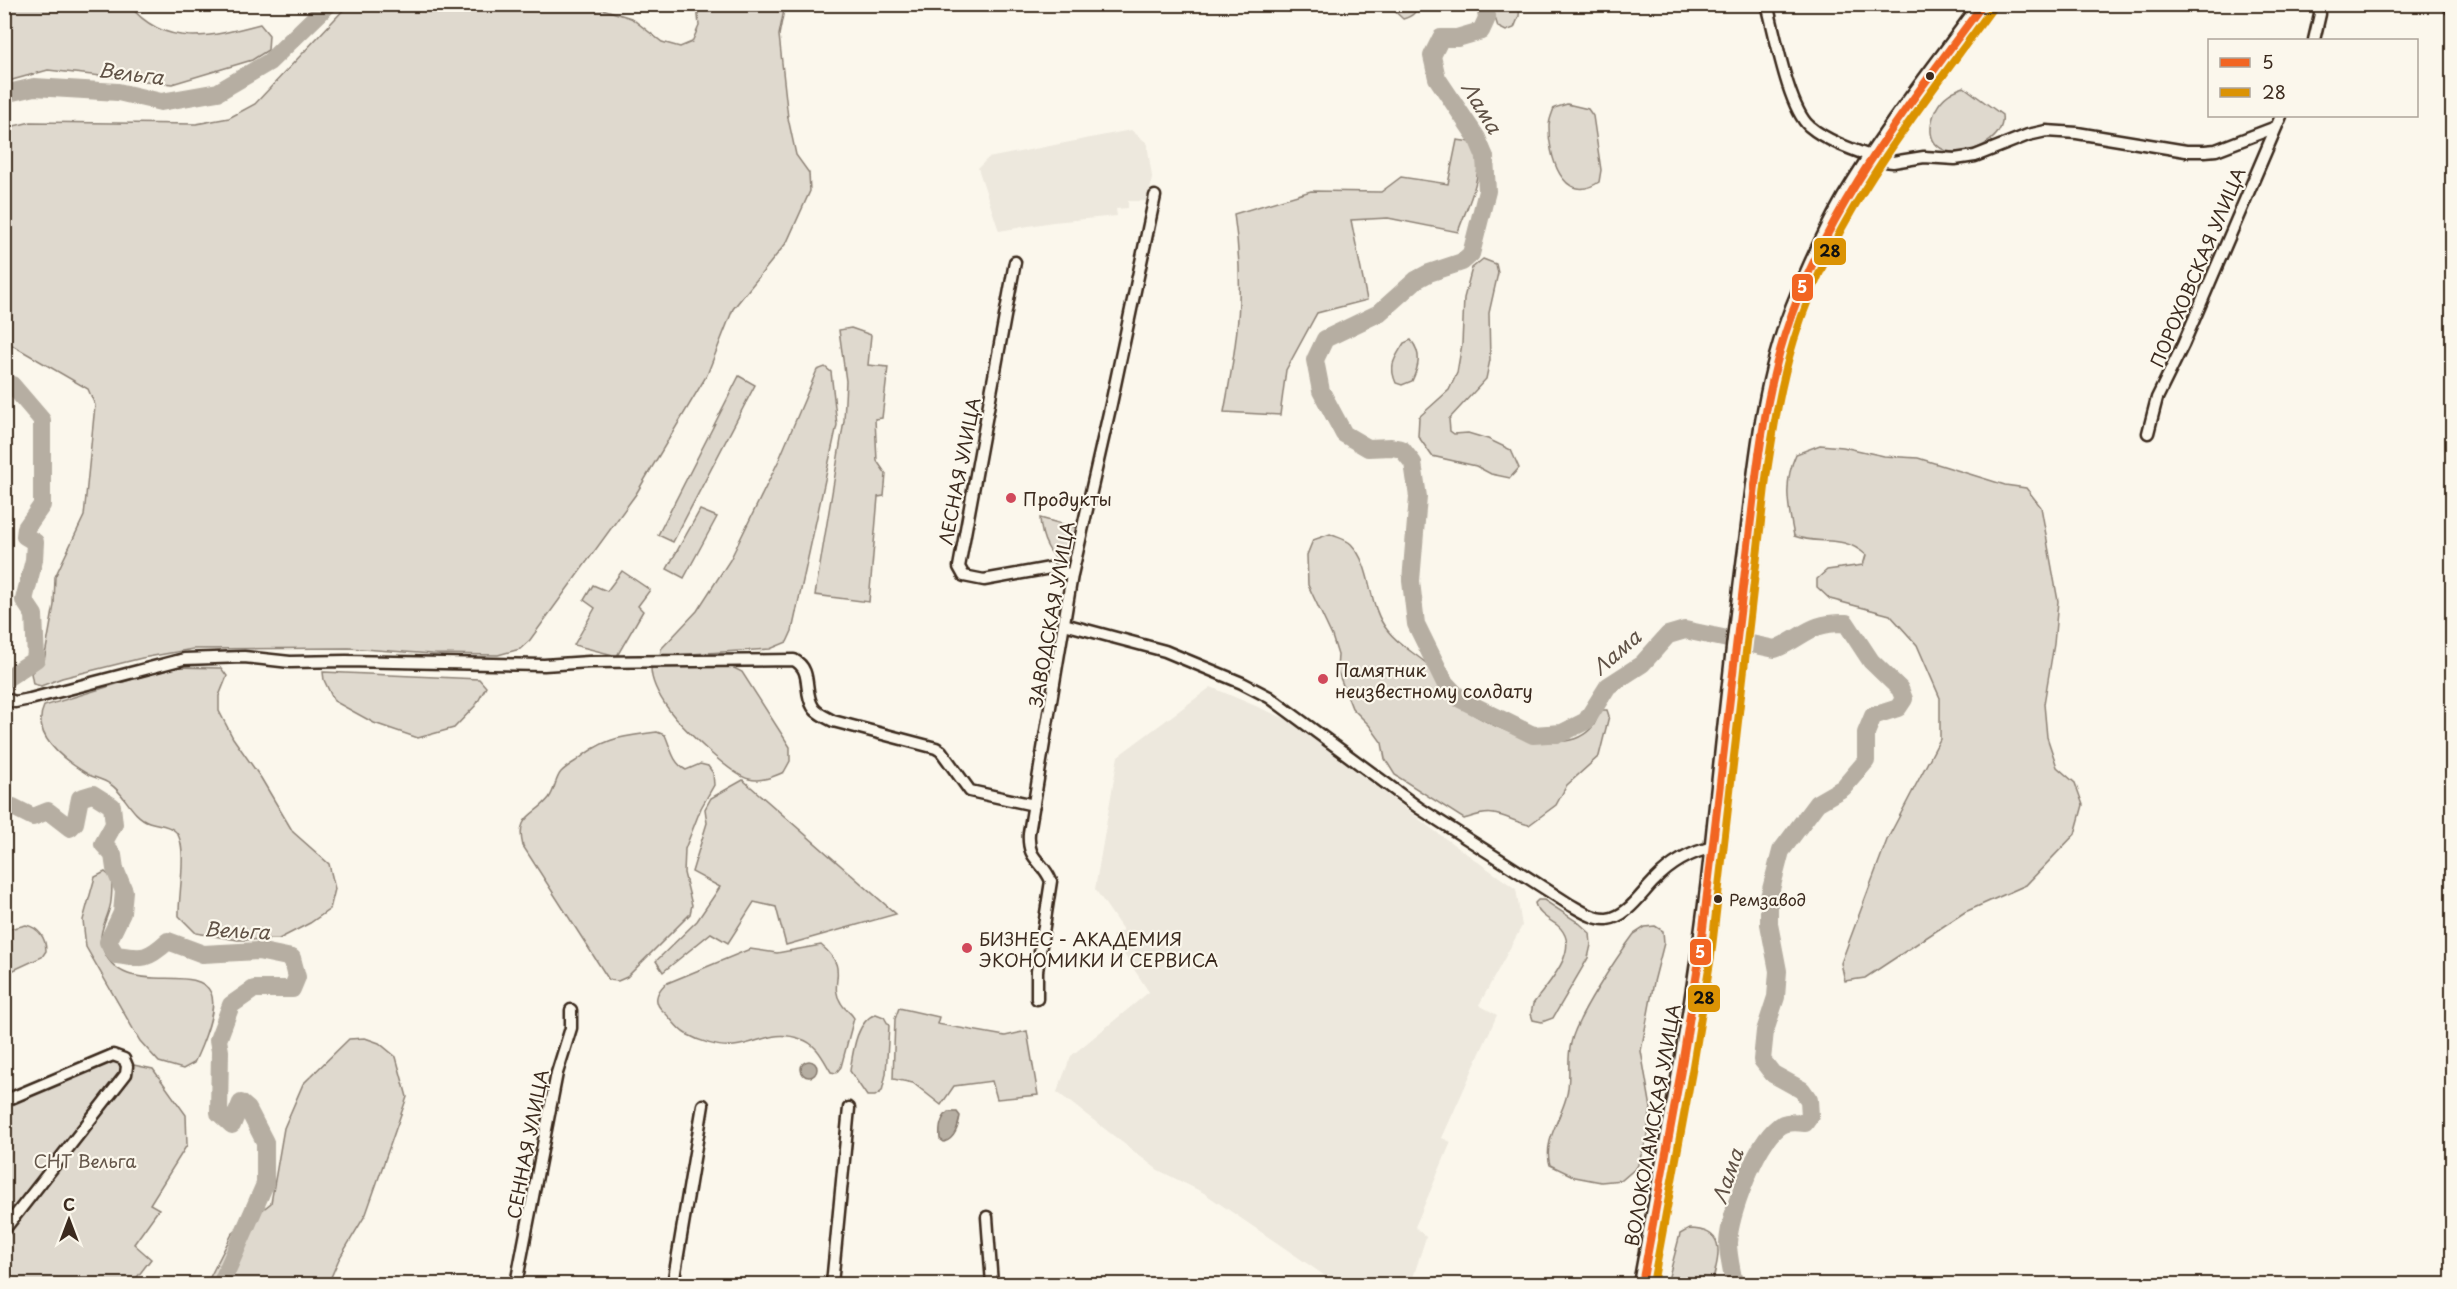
<svg xmlns="http://www.w3.org/2000/svg" width="2457" height="1289" font-family="'Playpen Sans',sans-serif">
	<style>
		.built { fill: #ede8dd }
		.green { fill: #dfd9ce; stroke: #8d8276; stroke-width: 1.5 }
		.water { fill: #b6aea2; stroke: #85796d; stroke-width: 1.5 }
		.lines { fill: none; stroke-linecap: round; stroke-linejoin: round }
		.river { stroke: #b6aea2; stroke-width: 18 }
		.street-casing { stroke: #3b2a1e; stroke-width: 15 }
		.primary-casing { stroke: #3b2a1e; stroke-width: 21 }
		.street { stroke: #fbf7ec; stroke-width: 10 }
		.primary { stroke: #fbf7ec; stroke-width: 16 }
		.bus-1-casing { stroke: #fbf7ec; stroke-width: 12 }
		.bus-2-casing { stroke: #fbf7ec; stroke-width: 12 }
		.bus-1 { stroke: #f26522; stroke-width: 8 }
		.bus-2 { stroke: #db9304; stroke-width: 8 }
		.bus-dot { fill: #3b2a1e; stroke: #fbf7ec; stroke-width: 2 }
		.poi-dot { fill: #d1495b; stroke: #fbf7ec; stroke-width: 2 }
		.labels { text-anchor: middle; dominant-baseline: central; stroke-width: 4.5; stroke-linejoin: round; paint-order: stroke }
		.bus-label { font-size: 16px; fill: #3b2a1e; stroke: #fbf7ec; text-anchor: start }
		.street-label { font-size: 18px; fill: #3b2a1e; stroke: #fbf7ec }
		.poi-label { font-size: 18px; fill: #3b2a1e; stroke: #fbf7ec; text-anchor: start }
		.park-label { font-size: 18px; fill: #64564a; stroke: #fbf7ec }
		.water-label { font-size: 20px; font-style: italic; fill: #605246; stroke: #fbf7ec }
		.line-badge { stroke: #fbf7ec; stroke-width: 2 }
		.badge-label { font-size: 16px; text-anchor: middle; font-weight: bold; fill: #fff }
		.pale-badge-label { font-size: 16px; text-anchor: middle; font-weight: bold; fill: #111 }
	</style>
	<rect width="100%" height="100%" fill="#fbf7ec"/>
	<filter id="ink" filterUnits="userSpaceOnUse"><feTurbulence type="fractalNoise" baseFrequency=".0167" numOctaves="2"/><feDisplacementMap in="SourceGraphic" scale="12" xChannelSelector="R" yChannelSelector="G"/><feConvolveMatrix kernelMatrix="1 2 1 2 8 2 1 2 1" color-interpolation-filters="sRGB"/></filter>
	<g filter="url(#ink)">
		<g class="built">
			<path d="M 1131,130 L 1147,143 L 1152,177 L 1149,201 L 1128,201 L 1128,208 L 1116,209 L 1117,216 L 1053,222 L 999,231 L 978,168 L 988,158 Z"/>
			<path d="M 1211,687 L 1293,722 L 1432,829 L 1516,889 L 1522,926 L 1479,1005 L 1497,1015 L 1442,1138 L 1451,1142 L 1415,1227 L 1426,1237 L 1411,1284 L 1337,1284 L 1204,1193 L 1158,1170 L 1057,1092 L 1071,1056 L 1149,992 L 1112,936 L 1123,930 L 1095,889 L 1118,756 Z"/>
		</g>
		<g class="green">
			<path d="M 349,4 L 590,5 L 631,18 L 662,42 L 680,47 L 692,42 L 699,26 L 697,5 L 785,5 L 779,35 L 788,118 L 796,155 L 809,173 L 810,191 L 787,242 L 733,309 L 707,375 L 636,494 L 530,640 L 520,649 L 498,655 L 432,654 L 349,648 L 193,649 L 142,658 L 62,678 L 41,686 L 33,684 L 31,673 L 44,661 L 54,605 L 55,577 L 84,516 L 95,405 L 88,389 L 5,341 L 5,128 L 31,122 L 196,124 L 229,118 L 255,104 Z"/>
			<path d="M 4,5 L 129,5 C 165,49 211,37 260,24 L 269,35 L 268,50 L 252,60 L 172,84 L 48,70 L 5,82 Z"/>
			<path d="M 1388,5 L 1417,5 C 1416,14 1412,16 1403,19 Z"/>
			<path d="M 1491,5 L 1520,5 L 1519,16 L 1514,28 L 1506,31 L 1498,27 Z"/>
			<path d="M 1964,87 L 2002,115 C 2008,154 1913,174 1934,114 C 1939,100 1951,91 1964,87 Z"/>
			<path d="M 1567,104 L 1588,109 L 1593,116 L 1601,170 L 1599,182 C 1562,207 1548,154 1549,126 C 1549,120 1552,114 1554,108 Z"/>
			<path d="M 1457,140 L 1471,142 C 1489,168 1467,205 1458,232 L 1388,218 L 1351,220 L 1367,300 L 1317,313 L 1286,370 L 1280,415 L 1224,412 C 1238,339 1245,288 1234,214 L 1311,191 L 1381,192 L 1401,177 L 1448,184 Z"/>
			<path d="M 1483,259 L 1496,264 L 1498,273 L 1489,313 L 1490,360 L 1486,379 L 1449,419 L 1450,431 L 1454,434 L 1468,433 L 1488,439 L 1511,450 L 1519,468 L 1510,478 L 1491,474 L 1476,466 L 1432,456 L 1418,436 L 1419,417 L 1449,390 L 1457,373 L 1462,344 L 1464,298 L 1472,268 Z"/>
			<path d="M 851,328 L 871,335 L 868,365 L 888,367 L 882,418 L 875,419 L 877,461 L 886,474 L 884,496 L 878,497 L 869,602 L 815,595 L 844,421 L 846,381 L 839,330 Z"/>
			<path d="M 1411,340 C 1422,354 1419,366 1412,381 L 1402,385 L 1396,383 C 1388,365 1395,358 1404,343 Z"/>
			<path d="M 825,367 L 831,372 L 837,425 L 792,631 L 787,642 L 770,649 L 660,656 L 661,649 L 697,611 L 730,560 L 778,462 L 817,370 Z"/>
			<path d="M 739,376 L 755,385 L 673,542 L 658,535 Z"/>
			<path d="M 1820,445 L 1843,447 L 1884,456 L 1918,458 L 2005,485 L 2026,488 L 2041,507 L 2058,601 L 2054,644 L 2044,704 L 2047,737 L 2057,767 L 2075,783 L 2083,805 L 2075,834 L 2026,885 L 1965,912 L 1865,978 L 1845,981 L 1841,963 L 1887,840 L 1940,739 L 1940,698 L 1917,645 L 1890,615 L 1830,599 L 1817,587 L 1817,579 L 1827,570 L 1863,565 L 1866,555 C 1841,533 1821,546 1794,536 C 1788,506 1783,483 1796,454 Z"/>
			<path d="M 700,510 L 717,517 L 684,578 L 667,569 Z"/>
			<path d="M 1040,518 L 1077,528 L 1071,561 C 1049,564 1041,535 1040,518 Z"/>
			<path d="M 1330,534 C 1336,537 1346,539 1351,544 C 1373,567 1367,606 1388,631 C 1399,645 1413,652 1426,663 C 1435,671 1436,686 1445,694 C 1473,720 1561,766 1593,726 C 1596,722 1598,715 1600,710 L 1607,710 L 1609,716 L 1599,756 L 1567,785 L 1556,805 L 1529,825 C 1515,822 1506,816 1494,814 C 1485,812 1474,816 1464,819 L 1395,775 L 1385,759 L 1382,743 L 1369,725 L 1352,708 L 1337,670 L 1338,655 L 1332,636 L 1308,585 L 1307,555 L 1313,540 Z"/>
			<path d="M 622,571 L 650,590 L 638,606 L 643,611 L 617,656 L 574,645 L 595,608 L 584,600 L 593,585 L 607,591 Z"/>
			<path d="M 656,666 L 732,667 L 742,672 L 790,747 L 790,761 L 784,772 C 773,777 761,782 749,779 C 730,775 681,726 669,710 C 661,699 651,682 651,668 Z"/>
			<path d="M 173,667 L 221,668 L 227,676 L 219,696 L 219,711 L 233,738 L 261,778 L 293,832 L 329,864 L 335,889 L 330,909 L 310,923 L 279,939 L 238,940 L 196,933 L 179,916 C 178,896 189,843 175,831 C 168,824 157,825 149,822 C 131,816 125,793 110,784 C 104,780 96,778 89,775 C 65,761 30,736 44,706 Z"/>
			<path d="M 323,672 L 479,679 L 486,687 L 476,705 L 454,728 L 418,738 L 374,723 L 334,701 L 324,680 Z"/>
			<path d="M 657,732 L 665,735 C 671,748 672,762 686,770 L 700,764 L 708,766 L 713,773 L 714,785 L 701,808 L 685,849 L 684,873 L 692,905 L 690,914 L 627,977 L 618,981 L 609,980 L 523,846 C 515,815 534,817 549,798 C 555,790 555,779 561,772 C 565,768 571,764 576,761 C 605,737 621,737 657,732 Z"/>
			<path d="M 743,780 L 896,914 L 786,945 L 776,907 L 754,902 L 728,943 L 711,933 L 663,972 L 656,961 L 697,921 L 720,887 L 692,872 L 707,823 L 705,809 L 711,798 Z"/>
			<path d="M 105,872 L 112,878 C 112,886 112,894 111,901 C 110,915 97,932 102,946 C 119,1002 196,960 211,993 C 218,1009 201,1048 194,1063 L 183,1069 L 159,1062 L 140,1041 L 86,947 L 83,920 L 95,877 Z"/>
			<path d="M 1538,900 L 1544,900 L 1579,923 L 1590,933 L 1591,945 L 1588,958 L 1553,1018 L 1542,1022 L 1533,1020 L 1531,1014 L 1533,1004 C 1548,983 1584,947 1557,925 C 1548,919 1537,913 1535,903 Z"/>
			<path d="M 26,925 C 39,928 46,938 46,951 L 42,957 L 5,974 L 5,930 Z"/>
			<path d="M 1655,926 L 1663,931 L 1664,943 L 1654,982 L 1641,1051 L 1651,1108 L 1646,1141 L 1637,1167 L 1622,1180 L 1601,1182 L 1575,1177 L 1550,1165 C 1543,1142 1560,1120 1566,1098 C 1572,1079 1566,1062 1571,1043 C 1576,1018 1617,957 1634,934 L 1645,927 Z"/>
			<path d="M 821,945 C 852,971 827,981 841,1003 C 844,1009 850,1011 854,1018 L 841,1067 L 836,1073 L 831,1072 C 823,1059 817,1044 801,1039 C 772,1029 761,1043 734,1046 C 719,1048 699,1041 686,1034 C 677,1029 671,1018 663,1011 C 653,1002 656,993 665,984 L 750,949 L 777,953 Z"/>
			<path d="M 899,1008 L 939,1017 L 937,1024 L 1005,1036 L 1027,1031 L 1038,1095 L 997,1099 L 992,1081 L 954,1086 L 941,1105 L 913,1083 L 893,1079 L 895,1019 Z"/>
			<path d="M 876,1014 L 884,1017 L 889,1026 L 886,1074 L 882,1091 L 875,1096 L 867,1096 L 850,1071 C 853,1052 856,1021 876,1014 Z"/>
			<path d="M 365,1038 L 379,1043 L 396,1057 L 407,1097 L 366,1214 L 339,1259 L 328,1284 L 204,1284 L 209,1279 L 232,1234 L 271,1203 L 284,1128 L 303,1084 L 349,1039 Z"/>
			<path d="M 114,1061 L 153,1069 L 186,1115 L 187,1145 L 150,1204 L 159,1209 L 134,1244 L 151,1259 L 132,1284 L 5,1284 L 5,1107 Z"/>
			<path d="M 1689,1229 C 1729,1229 1718,1258 1712,1284 L 1667,1284 L 1680,1234 Z"/>
		</g>
		<g class="water">
			<circle cx="809" cy="1069" r="8"/>
			<path d="M 948,1112 L 957,1112 L 960,1116 C 958,1127 955,1139 944,1142 L 940,1139 C 939,1129 941,1118 948,1112 Z"/>
		</g>
		<g class="lines">
			<g class="river">
				<path d="M 1485,4 L 1487,18 L 1481,31 L 1457,38 L 1441,38 L 1432,56 L 1437,78 L 1477,138 L 1485,157 L 1487,191 L 1471,254 L 1462,262 L 1429,273 L 1416,280 L 1379,313 L 1325,339 L 1315,360 L 1321,391 L 1344,434 L 1368,448 L 1391,447 L 1402,449 L 1413,463 L 1418,497 L 1411,581 L 1416,624 L 1445,683 L 1460,699 L 1533,735 L 1562,733 L 1586,721 L 1608,686 L 1642,664 L 1668,635 L 1685,630 L 1775,649 C 1805,637 1809,622 1846,623 L 1871,661 L 1900,689 L 1904,699 L 1898,708 L 1873,716 L 1866,733 L 1866,761 L 1843,788 L 1817,803 L 1781,851 L 1769,897 L 1769,924 L 1778,971 L 1776,997 L 1765,1031 L 1762,1060 L 1773,1074 L 1802,1090 L 1809,1100 L 1810,1116 L 1805,1123 C 1796,1122 1785,1121 1778,1127 C 1755,1145 1730,1214 1728,1243 C 1728,1256 1732,1271 1734,1284"/>
				<path d="M 4,94 L 34,87 L 118,92 L 161,102 L 218,92 L 269,62 L 329,4"/>
				<path d="M 4,383 L 12,385 L 42,420 L 42,505 L 26,528 L 25,536 L 35,542 L 34,560 L 24,600 L 34,615 L 36,659 L 4,680"/>
				<path d="M 4,805 L 13,807 L 33,817 L 48,811 L 70,828 L 75,823 L 80,798 L 93,794 L 112,806 L 114,824 L 103,844 L 113,855 L 115,869 L 124,891 L 122,913 L 108,942 L 116,955 C 143,959 147,960 168,941 L 203,954 L 258,951 L 292,958 L 297,977 L 292,989 L 254,989 L 231,1005 L 218,1040 L 220,1051 L 219,1113 L 232,1125 L 241,1103 L 248,1109 L 265,1142 L 265,1184 L 221,1284"/>
			</g>
			<g class="street-casing">
				<g id="street">
					<path d="M 1767,4 C 1775,33 1788,107 1809,126 C 1829,143 1860,152 1884,161 L 1893,162 L 1924,157 L 1955,159 L 1975,156 L 2028,135 L 2046,131 L 2077,133 L 2186,151 L 2205,151 L 2216,150 L 2276,127"/>
					<path d="M 2447,4 L 2452,10"/>
					<path d="M 2314,40 L 2320,14 L 2319,4"/>
					<path d="M 1015,262 L 959,567 L 964,576 L 984,580 L 1050,568 L 1072,575"/>
					<path d="M 2148,433 L 2157,398 L 2183,345 L 2281,116"/>
					<path d="M 1064,624 L 1165,651 L 1242,683 L 1269,697 L 1419,808 L 1569,904 C 1580,910 1594,920 1607,919 C 1627,917 1641,894 1654,881 C 1670,864 1691,852 1714,847"/>
					<path d="M 4,698 L 15,702 L 30,699 L 184,659 L 244,657 L 290,662 L 346,661 L 544,665 L 589,662 L 794,660 C 813,670 803,691 813,707 C 817,714 826,717 833,721 L 936,748 L 941,751 L 970,791 L 1034,805"/>
					<path d="M 1037,999 L 1037,971 L 1051,881 C 1042,859 1027,861 1029,833 L 1072,575 L 1111,404 L 1155,196"/>
					<path d="M 4,1101 L 113,1055 L 124,1059 L 127,1066 L 126,1074 L 4,1230"/>
					<path d="M 987,1217 L 992,1284"/>
					<path d="M 516,1284 L 557,1073 L 571,1028 L 571,1010"/>
					<path d="M 673,1284 L 703,1105"/>
					<path d="M 832,1284 L 849,1108"/>
				</g>
			</g>
			<g class="primary-casing">
				<path id="primary" d="M 1642,1284 C 1669,1138 1699,992 1714,843 C 1725,740 1735,637 1749,534 C 1758,459 1766,379 1794,308 C 1809,271 1826,233 1846,198 C 1886,130 1937,68 1983,4"/>
			</g>
			<use href="#street" class="street"/>
			<use href="#primary" class="primary"/>
			<g class="bus-1-casing">
				<path id="bus-1" d="M 1642,1284 L 1682,1065 L 1700,954 L 1756,477 C 1762,429 1770,381 1785,334 C 1825,209 1906,109 1983,4"/>
			</g>
			<g class="bus-2-casing">
				<path id="bus-2" d="M 1653,1284 L 1693,1066 L 1711,956 L 1766,478 C 1773,432 1780,385 1794,340 C 1832,215 1916,114 1991,10"/>
			</g>
			<use href="#bus-1" class="bus-1"/>
			<use href="#bus-2" class="bus-2"/>
		</g>
	</g>
	<g class="bus-dot">
		<circle cx="1930" cy="76" r="5"/>
		<circle cx="1718" cy="899" r="5"/>
	</g>
	<g class="poi-dot">
		<circle cx="1011" cy="498" r="6"/>
		<circle cx="1323" cy="679" r="6"/>
		<circle cx="967" cy="948" r="6"/>
	</g>
	<g class="labels">
		<g class="bus-label">
			<text x="1729" y="899">Ремзавод</text>
		</g>
		<g class="street-label">
			<text transform="translate(2197 267) rotate(-67)">ПОРОХОВСКАЯ УЛИЦА</text>
			<text transform="translate(959 471) rotate(-79)">ЛЕСНАЯ УЛИЦА</text>
			<text transform="translate(1051 614) rotate(-80)">ЗАВОДСКАЯ УЛИЦА</text>
			<text transform="translate(1652 1125) rotate(-80)">ВОЛОКОЛАМСКАЯ УЛИЦА</text>
			<text transform="translate(527 1144) rotate(-79)">СЕННАЯ УЛИЦА</text>
		</g>
		<g class="poi-label">
			<text x="1023" y="498">Продукты</text>
			<text x="1335" y="669">Памятник<tspan x="1335" dy="21">неизвестному солдату</tspan></text>
			<text x="979" y="938">БИЗНЕС - АКАДЕМИЯ<tspan x="979" dy="21">ЭКОНОМИКИ И СЕРВИСА</tspan></text>
		</g>
		<g class="park-label">
			<text x="85" y="1160">СНТ Вельга</text>
		</g>
		<g class="water-label">
			<text transform="translate(131 73) rotate(7)">Вельга</text>
			<text transform="translate(1482 107) rotate(59)">Лама</text>
			<text transform="translate(1616 652) rotate(-41)">Лама</text>
			<text transform="translate(237 930) rotate(3)">Вельга</text>
			<text transform="translate(1727 1176) rotate(-71)">Лама</text>
		</g>
	</g>
	<g class="line-badge">
		<rect x="1813" y="237" width="34" height="29" rx="6" fill="#db9304"/>
		<rect x="1791" y="273" width="23" height="29" rx="6" fill="#f26522"/>
		<rect x="1689" y="938" width="23" height="28" rx="6" fill="#f26522"/>
		<rect x="1687" y="984" width="34" height="29" rx="6" fill="#db9304"/>
	</g>
	<g class="badge-label">
		<text x="1802" y="293">5</text>
		<text x="1700" y="958">5</text>
	</g>
	<g class="pale-badge-label">
		<text x="1830" y="257">28</text>
		<text x="1704" y="1004">28</text>
	</g>
	<rect width="2457" height="1289" fill="none" stroke="#fbf7ec" stroke-width="24"/>
	<rect x="12" y="12" width="2433" height="1265" fill="none" stroke="#3b2a1e" stroke-width="2" filter="url(#ink)"/>
	<rect x="2208" y="39" width="210" height="78" fill="#fbf7ec" stroke="#aea59a" stroke-width="1.5"/>
	<rect x="2220" y="58" width="30" height="9" fill="#f26522" stroke="#aea59a" stroke-width="1.5"/>
	<text x="2262" y="69" font-size="18" fill="#3b2a1e">5</text>
	<rect x="2220" y="88" width="30" height="9" fill="#db9304" stroke="#aea59a" stroke-width="1.5"/>
	<text x="2262" y="99" font-size="18" fill="#3b2a1e">28</text>
	<g transform="translate(69 1220)" stroke="#fbf7ec" stroke-width="4.5" paint-order="stroke">
	<path d="M0-4.5L10 22L0 15L-10 22Z" fill="#3b2a1e"/>
	<text y="-9" font-size="16" font-weight="bold" text-anchor="middle" fill="#3b2a1e">С</text>
	</g>
</svg>
